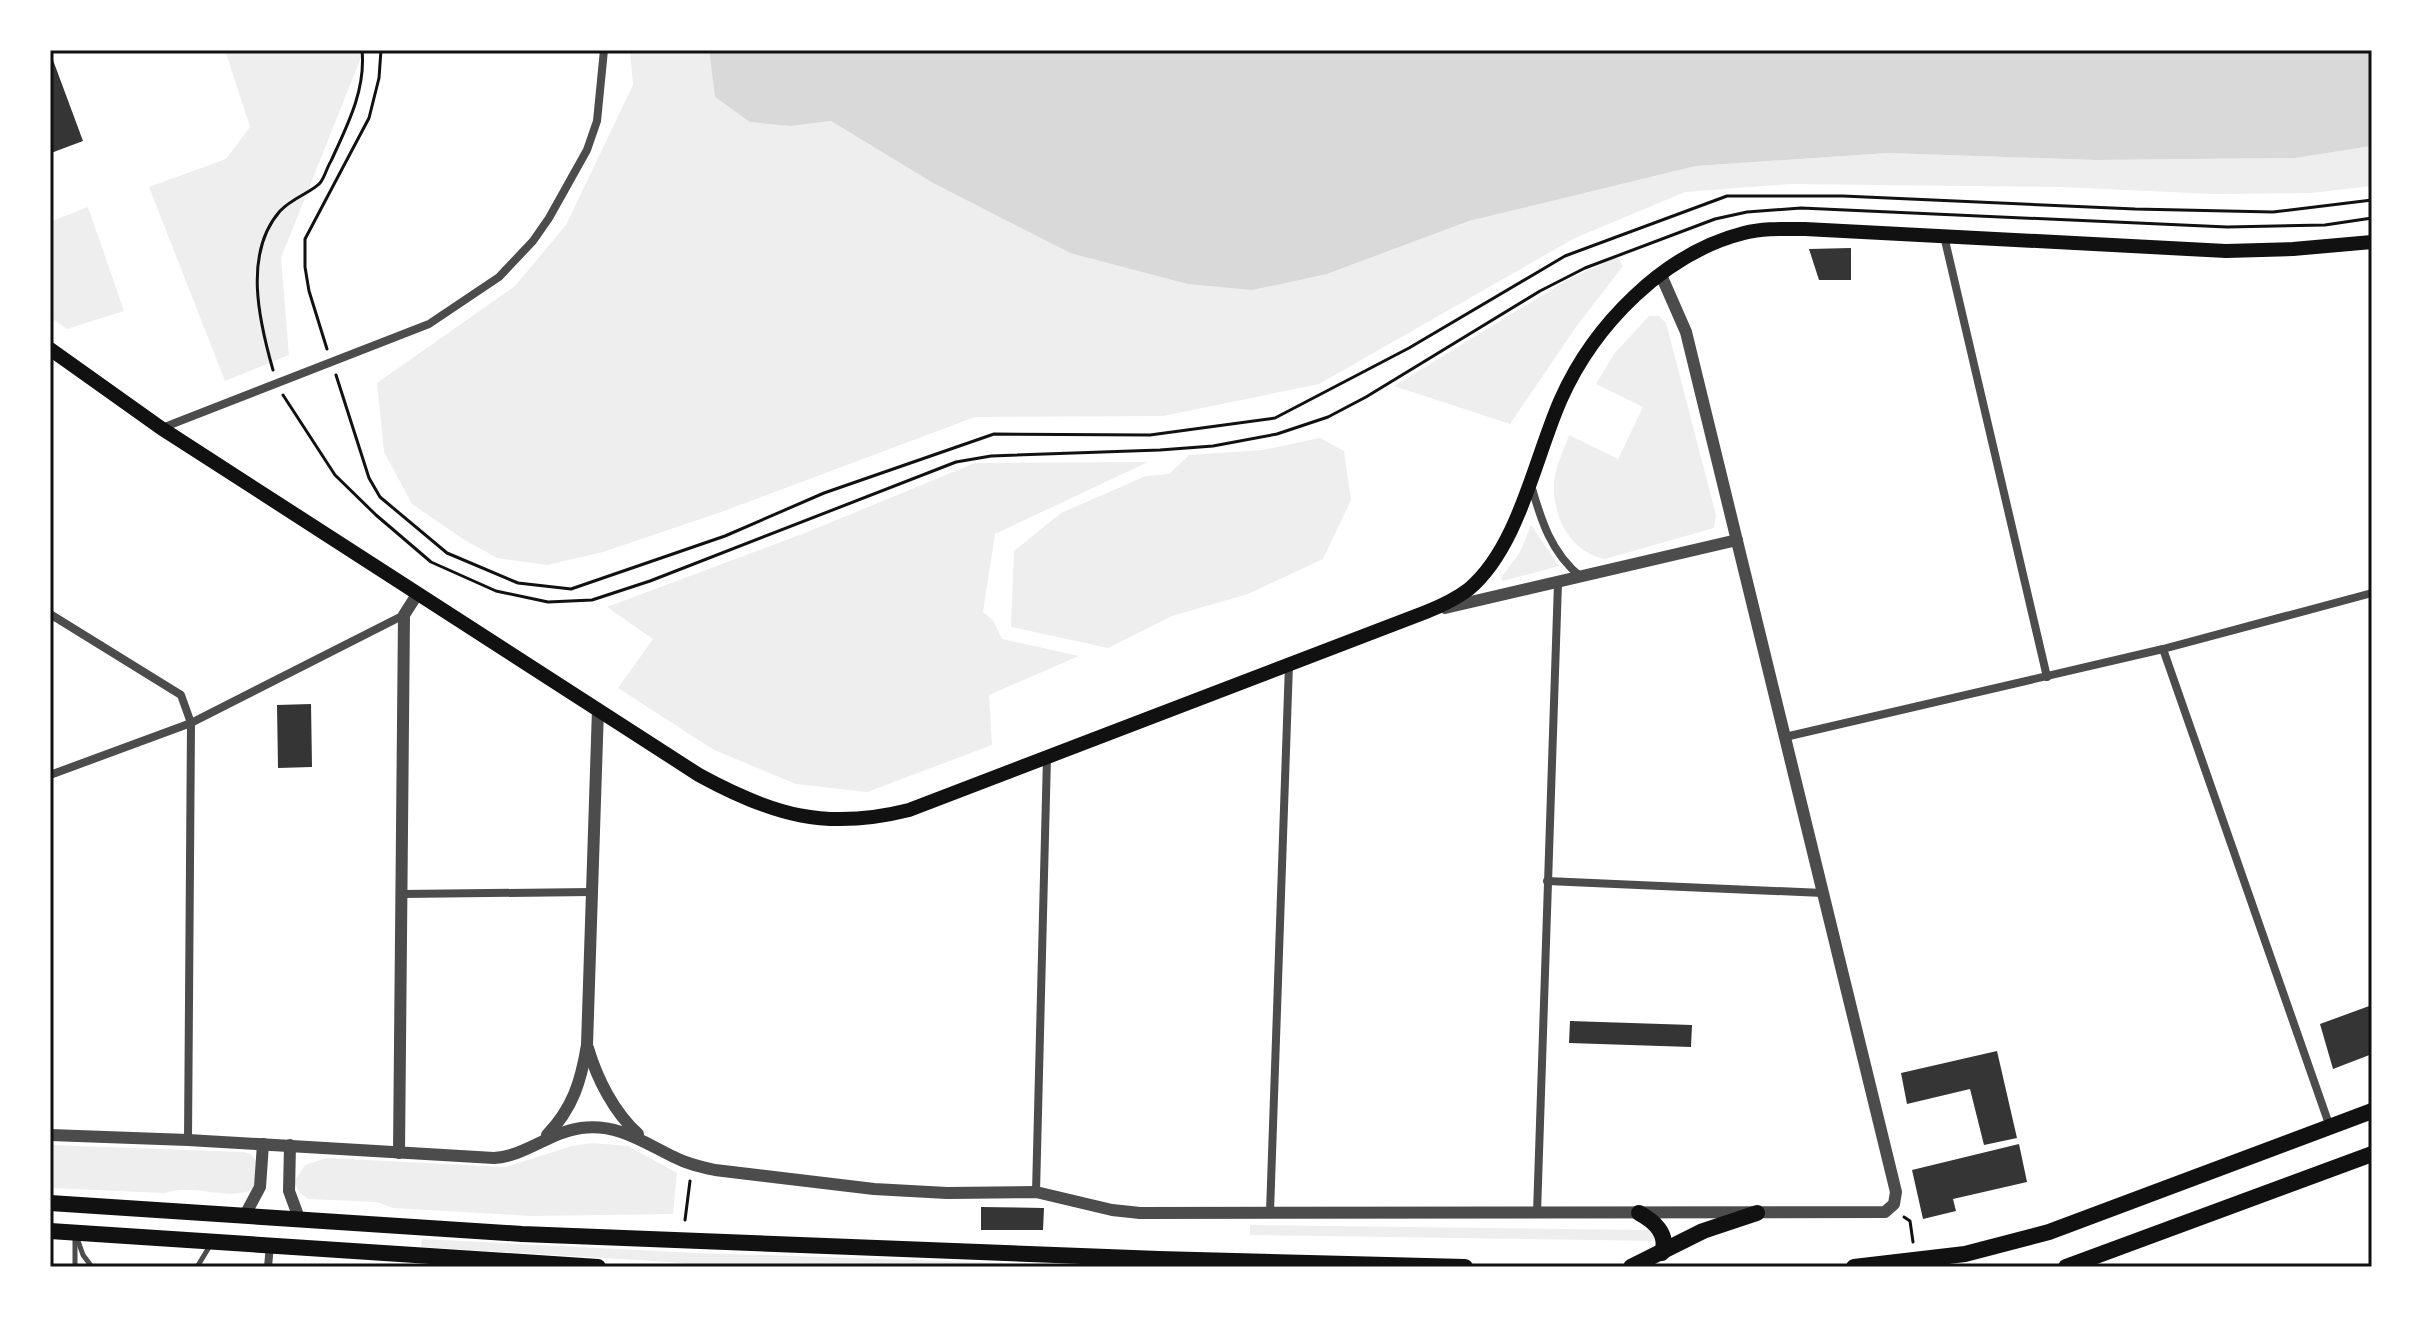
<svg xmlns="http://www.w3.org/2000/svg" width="2422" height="1317" font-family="'Asap Condensed',sans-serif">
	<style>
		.green { fill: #eee }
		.water { fill: #d9d9d9 }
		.building { fill: #353535 }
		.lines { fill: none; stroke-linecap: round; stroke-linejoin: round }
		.path { stroke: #111; stroke-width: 3 }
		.service { stroke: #4c4c4c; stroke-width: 5 }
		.minor { stroke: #4c4c4c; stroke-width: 8 }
		.tertiary { stroke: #4c4c4c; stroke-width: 12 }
		.secondary { stroke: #111; stroke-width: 14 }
		.primary { stroke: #111; stroke-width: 16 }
		.neatline { fill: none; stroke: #111; stroke-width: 3 }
	</style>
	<rect width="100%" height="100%" fill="#fff"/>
	<g class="green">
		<path d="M 225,50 L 364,50 L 281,258 L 289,355 L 225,381 L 149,187 L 226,159 L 250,127 Z"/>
		<path d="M 630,50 L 709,50 L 715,97 L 791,126 L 831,121 L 933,183 L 1070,253 L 1327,274 L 1469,221 L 1696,166 L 1888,153 L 2095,160 L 2295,158 L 2372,146 L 2372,186 L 2311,193 L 2214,194 L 2060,187 L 1790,184 L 1685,192 L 1575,238 L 1319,384 L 1163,416 L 975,417 L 721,512 L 603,552 L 547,565 L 497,558 L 463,539 L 412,504 L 384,452 L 377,383 L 515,286 L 566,225 L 633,85 Z"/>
		<path d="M 88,207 L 124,311 L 67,329 L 50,317 L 50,222 Z"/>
		<path d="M 1617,257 L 1623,266 L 1576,327 L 1510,424 L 1394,386 L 1569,279 Z"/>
		<path d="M 1649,316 L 1659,316 L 1666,323 L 1716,515 L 1714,528 L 1605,559 C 1571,553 1552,516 1554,483 C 1555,467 1564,450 1569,435 L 1618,459 L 1643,407 L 1596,384 L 1614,354 Z"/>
		<path d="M 1320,438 L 1344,451 L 1351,500 L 1323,559 L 1248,594 L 1172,616 L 1108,648 L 1011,627 L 1014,551 L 1061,513 L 1146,476 L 1169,474 L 1189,455 L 1263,450 Z"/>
		<path d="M 1148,462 L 995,534 L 983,612 L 993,620 L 1002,639 L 1079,656 L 989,695 L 992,745 L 867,792 L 796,784 L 714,750 L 618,688 L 653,639 L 607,607 L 805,533 L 975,463 Z"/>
		<path d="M 1531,525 L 1559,566 L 1503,581 L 1501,578 L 1520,552 Z"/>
		<path d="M 592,1143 L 628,1146 L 677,1173 L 673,1214 L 532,1216 L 393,1208 L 377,1202 L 308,1199 L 299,1192 L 294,1182 L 305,1165 L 326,1158 L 506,1167 L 572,1146 Z"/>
		<path d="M 50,1145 L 243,1152 L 250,1154 L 256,1160 L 257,1188 C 228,1203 195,1182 165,1193 L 50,1188 Z"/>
		<path d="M 1250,1225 L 1650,1230 L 1659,1241 L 1250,1235 Z"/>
		<path d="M 422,1239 L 697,1253 L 1004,1263 L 1004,1267 L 715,1267 L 669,1262 L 421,1247 Z"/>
	</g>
	<path class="water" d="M 709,50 L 2372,50 L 2372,146 L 2295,158 L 2095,160 L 1888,153 L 1696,166 L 1469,221 L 1327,274 L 1252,290 L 1188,284 L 1070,253 L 933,183 L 831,121 L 791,126 L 750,122 L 715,97 Z"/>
	<g class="building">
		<path d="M 50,52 L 83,141 L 51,153 L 50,150 Z"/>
		<path d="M 1851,248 L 1851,280 L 1819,280 L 1809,249 Z"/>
		<path d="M 311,704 L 312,767 L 278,768 L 277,705 Z"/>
		<path d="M 2372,1005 L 2372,1054 L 2333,1069 L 2320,1024 Z"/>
		<path d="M 1570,1021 L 1692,1025 L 1691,1047 L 1569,1043 Z"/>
		<path d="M 1997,1051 L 2017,1138 L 1984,1145 L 1970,1089 L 1907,1104 L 1901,1073 Z"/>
		<path d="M 2019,1144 L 2027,1182 L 1953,1199 L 1956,1211 L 1923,1219 L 1912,1170 Z"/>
		<path d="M 981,1207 L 1044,1208 L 1043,1230 L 981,1230 Z"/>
	</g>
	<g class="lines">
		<g class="path">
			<path d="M 327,349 L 309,291 L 305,267 L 305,239 L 369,118 L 379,78 L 381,50"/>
			<path d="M 273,370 C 259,321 243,253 280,211 C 292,198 312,192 320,183 C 325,177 327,167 331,161 C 347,126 366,90 362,50"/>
			<path d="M 336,375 L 369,478 L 380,497 L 447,553 L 518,583 L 571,589 L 725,536 L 824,493 L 994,434 L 1150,435 L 1275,418 L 1409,348 L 1565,256 L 1727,196 L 1843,196 L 2135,209 L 2273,212 L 2372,200"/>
			<path d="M 283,395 L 335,475 L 376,515 L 431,562 L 496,591 L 548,602 L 592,600 L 650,581 L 956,462 L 991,456 L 1160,450 L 1213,446 L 1277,434 L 1328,417 L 1366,397 L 1540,291 L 1585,268 L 1715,219 L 1747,212 L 1801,208 L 2227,227 L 2325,225 L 2372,218"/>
			<path d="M 1904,1217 L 1910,1221 L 1913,1242"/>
			<path d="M 685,1220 L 690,1181"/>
		</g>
		<g class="service">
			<path d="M 75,1238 L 75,1267"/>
			<path d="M 77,1238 L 83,1255 L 92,1267"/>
			<path d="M 197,1267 L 211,1244"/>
		</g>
		<g class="minor">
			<path d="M 1944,236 L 2047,677"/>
			<path d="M 162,428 L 429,324 L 499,277 L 533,241 L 549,218 L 587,150 L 597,121 L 604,50"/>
			<path d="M 1531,485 C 1541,520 1551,553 1581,577"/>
			<path d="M 50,614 L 181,695 L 191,723 L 188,1140"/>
			<path d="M 2163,649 L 2330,1127"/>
			<path d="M 1785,737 L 2163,649 L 2372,593"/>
			<path d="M 50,775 L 191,723 L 404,615"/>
			<path d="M 1547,881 L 1823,893"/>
			<path d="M 402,894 L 591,892"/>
			<path d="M 1036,1192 L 1047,757"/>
			<path d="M 1270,1212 L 1289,664"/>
			<path d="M 1537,1213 L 1558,583"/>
			<path d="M 268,1267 L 270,1245"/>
		</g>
		<g class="tertiary">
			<path d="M 1445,608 L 1737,540"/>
			<path d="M 588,1048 C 597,1079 614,1112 638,1134"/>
			<path d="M 50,1135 L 188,1140 L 494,1158 C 526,1156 550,1132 581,1128 C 617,1123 643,1142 674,1157 C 687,1164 701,1167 715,1170 L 874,1189 L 947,1193 L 1036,1192 L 1112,1210 L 1140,1213 L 1885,1212 L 1894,1204 L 1896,1192 L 1686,332 L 1661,275"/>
			<path d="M 547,1135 C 573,1108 581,1081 587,1045 L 598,709"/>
			<path d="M 290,1145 L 289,1191 L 299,1218"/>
			<path d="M 399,1153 L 404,615 L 418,593"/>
			<path d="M 245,1215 L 260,1187 L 263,1144"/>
		</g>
		<path class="secondary" d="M 50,349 L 161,428 L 699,775 C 772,815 826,831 909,810 L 1426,612 C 1441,606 1456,599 1469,589 C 1519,547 1535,457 1561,399 C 1594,325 1664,253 1744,233 C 1764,228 1785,229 1805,229 L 2226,251 L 2293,249 L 2372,242"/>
		<g class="primary">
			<path d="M 50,1203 L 522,1234 L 1159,1259 L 1465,1267"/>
			<path d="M 1639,1213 C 1654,1221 1669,1234 1662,1253"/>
			<path d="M 50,1231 L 598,1267"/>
			<path d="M 1631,1267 L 1703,1231 L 1757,1213"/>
			<path d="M 1854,1267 L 1965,1254 L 2049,1232 L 2372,1111"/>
			<path d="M 2066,1267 L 2372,1154"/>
		</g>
	</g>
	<rect width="2422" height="1317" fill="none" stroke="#ffffff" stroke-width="104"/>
	<rect x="52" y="52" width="2318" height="1213" class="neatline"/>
</svg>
